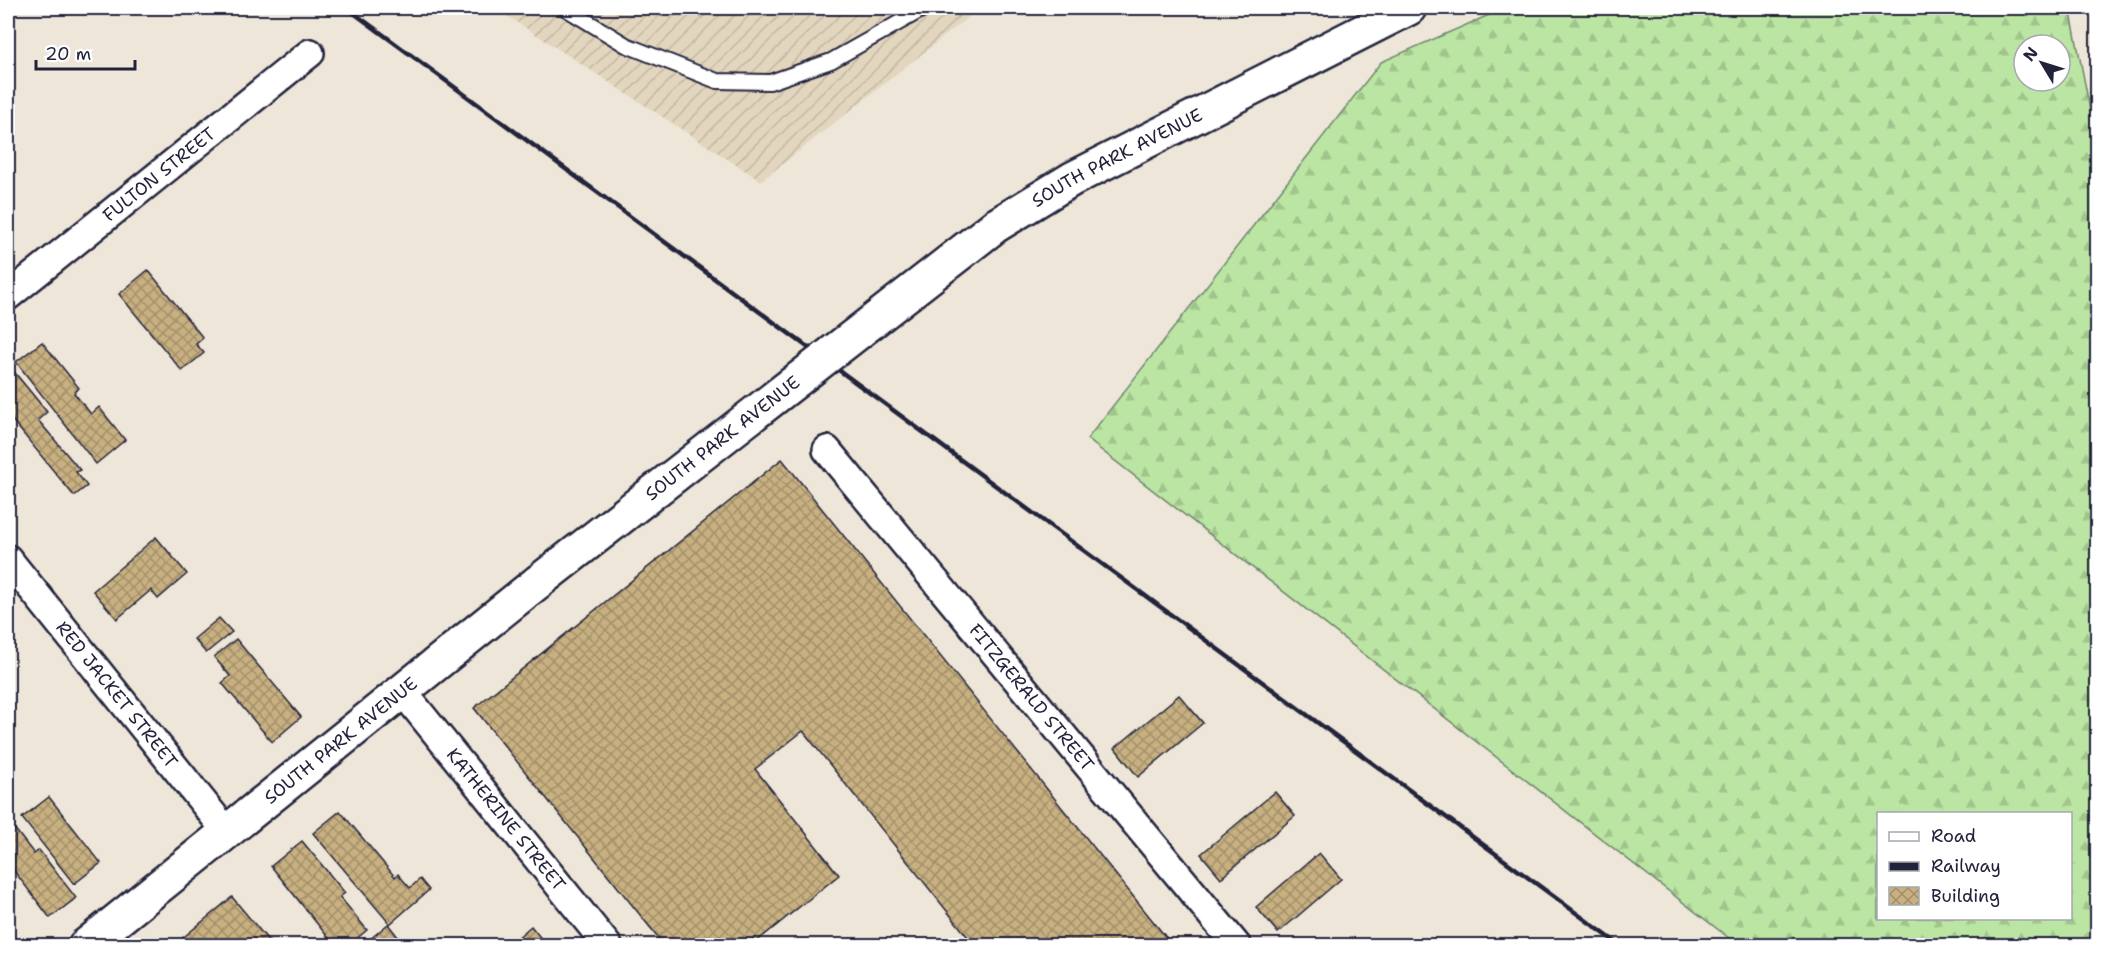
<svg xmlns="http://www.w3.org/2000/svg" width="2105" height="953" font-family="'Shantell Sans',sans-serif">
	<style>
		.industrial { fill: url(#industrial-furrows) }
		.forest { fill: url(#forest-firs); stroke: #6e846e; stroke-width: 1.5; fill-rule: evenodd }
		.building { fill: url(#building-cross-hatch); stroke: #22223b; stroke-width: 1.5 }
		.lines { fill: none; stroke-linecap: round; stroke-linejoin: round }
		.service-casing { stroke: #22223b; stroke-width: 18 }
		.minor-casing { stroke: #22223b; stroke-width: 32 }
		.tertiary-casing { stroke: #22223b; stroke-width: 38 }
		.service { stroke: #fff; stroke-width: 14 }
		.minor { stroke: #fff; stroke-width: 27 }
		.tertiary { stroke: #fff; stroke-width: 33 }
		.rail { stroke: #22223b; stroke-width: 4.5 }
		.tertiary-bridge-casing { stroke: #22223b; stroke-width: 38; stroke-linecap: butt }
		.tertiary-bridge { stroke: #fff; stroke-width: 33 }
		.labels { text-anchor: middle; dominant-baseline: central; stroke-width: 6; stroke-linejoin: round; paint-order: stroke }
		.street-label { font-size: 18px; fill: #22223b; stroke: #fff }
	</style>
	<defs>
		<pattern id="industrial-furrows" width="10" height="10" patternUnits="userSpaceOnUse" patternTransform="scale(1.5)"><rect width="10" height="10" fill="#e3d6be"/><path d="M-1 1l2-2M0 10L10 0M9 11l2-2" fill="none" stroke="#c2b7a4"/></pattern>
		<pattern id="forest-firs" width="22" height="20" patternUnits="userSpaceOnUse" patternTransform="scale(1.5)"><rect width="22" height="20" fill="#bbe5a2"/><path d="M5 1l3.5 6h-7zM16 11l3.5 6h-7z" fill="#a0c48c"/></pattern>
		<pattern id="building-cross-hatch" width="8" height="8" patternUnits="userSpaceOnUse" patternTransform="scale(1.5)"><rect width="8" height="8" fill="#c8b080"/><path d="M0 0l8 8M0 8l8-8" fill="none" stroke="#a28f6a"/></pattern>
	</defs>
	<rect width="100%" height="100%" fill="#eee7d9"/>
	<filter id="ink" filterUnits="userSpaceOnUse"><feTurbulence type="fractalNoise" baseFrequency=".0167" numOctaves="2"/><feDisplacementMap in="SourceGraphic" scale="12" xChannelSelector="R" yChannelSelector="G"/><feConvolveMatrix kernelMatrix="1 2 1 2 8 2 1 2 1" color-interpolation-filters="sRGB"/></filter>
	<g filter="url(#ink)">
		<path class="industrial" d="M 495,8 L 988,8 L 970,16 L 761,181 Z"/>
		<path class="forest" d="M 1505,8 L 2070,8 L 2098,150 L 2097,945 L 1738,945 L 1087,439 L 1381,62 ZM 2024,45 L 2060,45 L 2060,81 L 2024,81 ZM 1878,814 L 2070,814 L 2070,918 L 1878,918 Z"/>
		<g class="building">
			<path d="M 148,270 L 203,338 L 196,344 L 204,353 L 182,371 L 119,294 Z"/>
			<path d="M 42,342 L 79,388 L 74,393 L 91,414 L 99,407 L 125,440 L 96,464 L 16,362 Z"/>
			<path d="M 11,368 L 47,412 L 38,420 L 80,470 L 76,472 L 87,486 L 74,496 L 8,415 L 8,371 Z"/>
			<path d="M 782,459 L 1173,946 L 975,946 L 803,731 L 755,769 L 839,875 L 751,946 L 665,946 L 474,708 Z"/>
			<path d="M 156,537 L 187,574 L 158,599 L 151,590 L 117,619 L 93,591 Z"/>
			<path d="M 219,618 L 232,632 L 206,653 L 194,639 Z"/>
			<path d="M 236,639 L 301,717 L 272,742 L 222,683 L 230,676 L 214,657 Z"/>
			<path d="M 1179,695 L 1203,723 L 1138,777 L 1115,748 Z"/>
			<path d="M 1275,792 L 1295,816 L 1221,878 L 1201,854 Z"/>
			<path d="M 49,797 L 101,863 L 74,884 L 22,818 Z"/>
			<path d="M 340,811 L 395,877 L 398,874 L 410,888 L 420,879 L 429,890 L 390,924 L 313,833 Z"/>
			<path d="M 11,824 L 34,854 L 39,850 L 76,898 L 50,918 L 8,863 L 8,827 Z"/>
			<path d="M 302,841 L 345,893 L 340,897 L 367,930 L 348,946 L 335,946 L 271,866 Z"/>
			<path d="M 1319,853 L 1341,879 L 1278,933 L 1256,907 Z"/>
			<path d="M 232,897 L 273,946 L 173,946 Z"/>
			<path d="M 388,924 L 405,946 L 362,946 Z"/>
			<path d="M 531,926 L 547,946 L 508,946 Z"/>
		</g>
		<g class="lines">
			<g class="service-casing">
				<path id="service" d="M 565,8 L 626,45 L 717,81 L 770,82 L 831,61 L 925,8"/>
			</g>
			<g class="minor-casing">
				<g id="minor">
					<path id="s1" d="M 8,296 L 310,53"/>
					<path id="s2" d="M 827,450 L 1237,946"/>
					<path id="s3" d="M 8,559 L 227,832"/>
					<path id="s4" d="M 403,692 L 608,946"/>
				</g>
			</g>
			<g class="tertiary-casing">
				<g id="tertiary">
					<path id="s5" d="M 995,226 L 1072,179 L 1409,8"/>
					<path id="s6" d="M 85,946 L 538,582"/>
				</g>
			</g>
			<use href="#service" class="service"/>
			<use href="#minor" class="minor"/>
			<use href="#tertiary" class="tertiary"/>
			<path class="rail" d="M 347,8 L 1621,946"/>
			<g class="tertiary-bridge-casing">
				<g id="tertiary-bridge">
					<path id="s7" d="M 538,582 L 995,226"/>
				</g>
			</g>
			<use href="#tertiary-bridge" class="tertiary-bridge"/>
		</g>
	</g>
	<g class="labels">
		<g class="street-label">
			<text stroke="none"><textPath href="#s5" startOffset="140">SOUTH PARK AVENUE</textPath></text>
			<text stroke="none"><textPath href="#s1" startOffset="194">FULTON STREET</textPath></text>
			<text stroke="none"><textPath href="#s7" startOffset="234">SOUTH PARK AVENUE</textPath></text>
			<text stroke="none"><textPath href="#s3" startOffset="174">RED JACKET STREET</textPath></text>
			<text stroke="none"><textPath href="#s2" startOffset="321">FITZGERALD STREET</textPath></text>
			<text stroke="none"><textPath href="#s6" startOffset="328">SOUTH PARK AVENUE</textPath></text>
			<text stroke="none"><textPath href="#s4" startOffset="164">KATHERINE STREET</textPath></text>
		</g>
	</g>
	<rect width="2105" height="953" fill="none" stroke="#fff" stroke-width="30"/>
	<rect x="15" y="15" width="2075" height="923" fill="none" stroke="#22223b" stroke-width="2" filter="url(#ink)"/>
	<rect x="1877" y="812" width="195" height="108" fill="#ffffff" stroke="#a7a7b1" stroke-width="1.5"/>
	<rect x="1889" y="832" width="30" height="9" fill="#ffffff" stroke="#a7a7b1" stroke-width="1.5"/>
	<text x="1931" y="842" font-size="18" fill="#22223b">Road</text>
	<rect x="1889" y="862" width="30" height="9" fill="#22223b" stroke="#a7a7b1" stroke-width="1.5"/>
	<text x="1931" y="872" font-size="18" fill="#22223b">Railway</text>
	<rect x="1889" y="887" width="30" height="18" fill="url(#building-cross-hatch)" stroke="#a7a7b1" stroke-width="1.5"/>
	<text x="1931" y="902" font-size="18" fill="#22223b">Building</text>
	<g transform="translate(2042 63) rotate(308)"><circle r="28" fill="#ffffff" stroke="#a7a7b1" stroke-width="1.5"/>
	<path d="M0-4.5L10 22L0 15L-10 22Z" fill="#22223b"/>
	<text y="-9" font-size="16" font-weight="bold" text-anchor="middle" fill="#22223b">N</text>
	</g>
	<path d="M36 60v9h99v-9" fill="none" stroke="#22223b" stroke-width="3"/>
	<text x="45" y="60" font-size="18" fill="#22223b" stroke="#ffffff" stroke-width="4.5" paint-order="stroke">20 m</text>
</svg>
